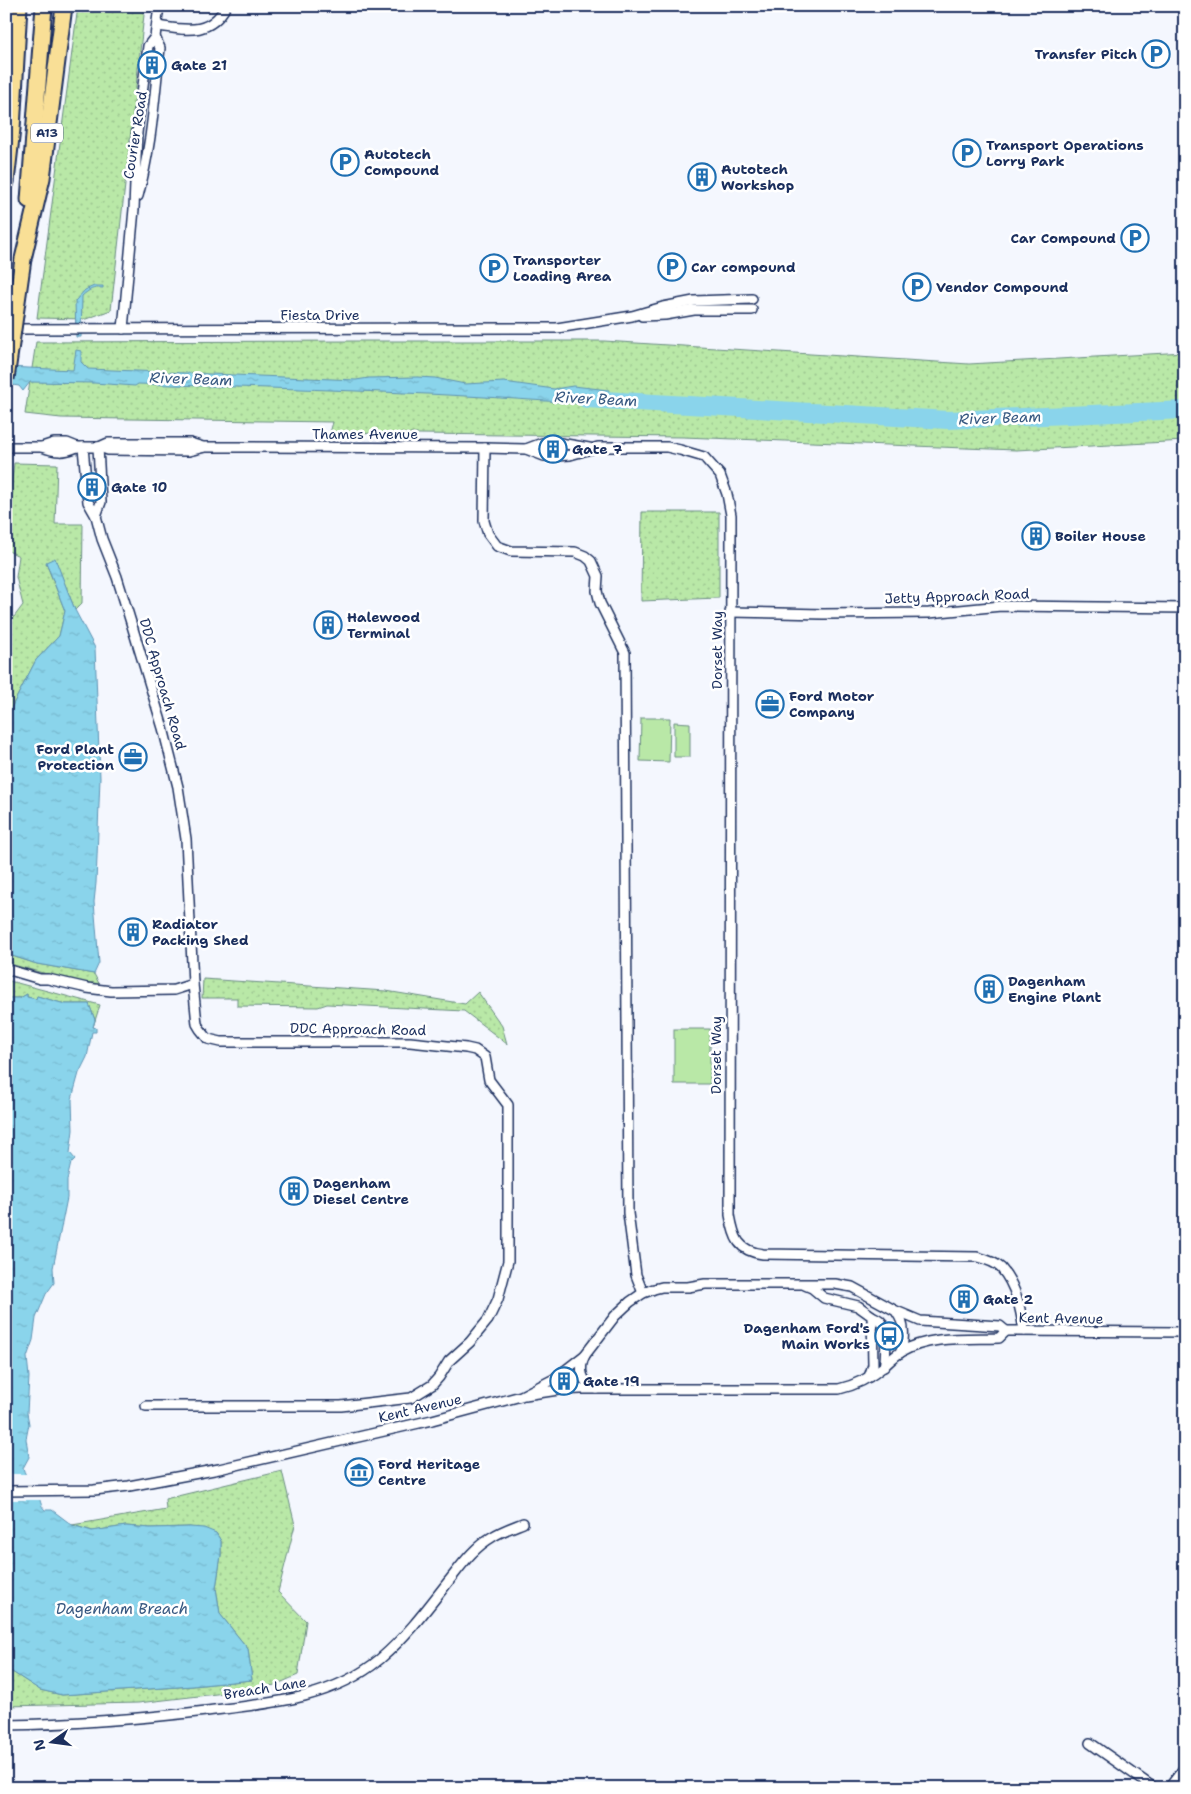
<svg xmlns="http://www.w3.org/2000/svg" width="1191" height="1794" font-family="'Shantell Sans',sans-serif">
	<style>
		.grass { fill: url(#grass-dots); stroke: #6a8c82 }
		.garden { fill: #b9e8a7; stroke: #6a8c82 }
		.water { fill: url(#water-ripples); stroke: #5e92b3 }
		.pier { fill: #f4f7fe }
		.lines { fill: none; stroke-linecap: round; stroke-linejoin: round }
		.river { stroke: #8ad4eb; stroke-width: 18 }
		.street-casing { stroke: #1b2f5e; stroke-width: 12 }
		.highway-casing { stroke: #1b2f5e; stroke-width: 19 }
		.street { stroke: #fff; stroke-width: 9 }
		.highway { stroke: #f9df96; stroke-width: 15 }
		.highway-bridge-casing { stroke: #1b2f5e; stroke-width: 19; stroke-linecap: butt }
		.highway-bridge { stroke: #f9df96; stroke-width: 15 }
		.labels { text-anchor: middle; dominant-baseline: central; stroke-width: 5; stroke-linejoin: round; paint-order: stroke }
		.shield { fill: #fff; stroke: #5f6d8e; stroke-width: 1 }
		.shield-label { font-size: 12px; font-weight: bold; fill: #1b2f5e }
		.poi-label { font-size: 14px; font-weight: bold; fill: #1b2f5e; stroke: #fff; text-anchor: start }
		.street-label { font-size: 14px; fill: #1b2f5e; stroke: #fff }
		.water-label { font-size: 15px; font-style: italic; fill: #375881; stroke: #fff }
	</style>
	<defs>
		<pattern id="grass-dots" width="8" height="8" patternUnits="userSpaceOnUse" patternTransform="scale(1.25)"><rect width="8" height="8" fill="#b9e8a7"/><path d="M2 2h.1M6 6h.1" fill="none" stroke="#9ec792" stroke-width="1.8" stroke-linecap="round"/></pattern>
		<pattern id="water-ripples" width="26" height="14" patternUnits="userSpaceOnUse" patternTransform="scale(1.25)"><rect width="26" height="14" fill="#8ad4eb"/><path d="M2 4q2-2 4 0t4 0M15 11q2-2 4 0t4 0" fill="none" stroke="#76b6cc"/></pattern>
	</defs>
	<rect width="100%" height="100%" fill="#f4f7fe"/>
	<filter id="ink" filterUnits="userSpaceOnUse"><feTurbulence type="fractalNoise" baseFrequency=".02" numOctaves="2"/><feDisplacementMap in="SourceGraphic" scale="10" xChannelSelector="R" yChannelSelector="G"/><feConvolveMatrix kernelMatrix="1 2 1 2 8 2 1 2 1" color-interpolation-filters="sRGB"/></filter>
	<g filter="url(#ink)">
		<g class="grass">
			<path d="M 78,6 L 145,6 L 111,310 L 86,319 L 37,318 Z"/>
			<path d="M 360,341 L 604,341 L 969,364 L 1185,352 L 1185,441 L 1016,450 L 683,437 L 330,433 L 333,422 L 61,418 L 25,414 L 36,342 Z"/>
			<path d="M 14,463 L 57,464 L 55,524 L 83,524 L 82,603 L 75,610 L 55,559 L 46,563 L 65,611 L 59,636 L 36,660 L 6,718 L 6,616 L 14,617 L 23,605 L 16,577 L 19,556 L 6,550 L 6,526 Z"/>
			<path d="M 642,512 L 719,512 L 719,598 L 641,601 Z"/>
			<path d="M 6,954 L 37,964 L 94,974 L 102,989 L 6,963 Z"/>
			<path d="M 203,979 L 386,991 L 465,1004 L 478,992 L 502,1026 L 507,1044 L 464,1011 L 327,1004 L 318,1007 L 237,1006 L 237,998 L 202,998 Z"/>
			<path d="M 6,980 L 100,1005 L 93,1027 L 95,1020 L 89,1004 L 65,1004 L 37,996 L 37,999 L 27,997 L 27,994 L 20,998 L 6,998 Z"/>
			<path d="M 282,1471 L 295,1525 L 278,1592 L 306,1621 L 298,1675 L 275,1685 L 225,1693 L 138,1703 L 6,1706 L 6,1668 L 40,1690 L 62,1695 L 193,1686 L 252,1680 L 248,1649 L 220,1614 L 216,1588 L 221,1555 L 221,1541 L 216,1533 L 190,1527 L 150,1528 L 126,1526 L 93,1531 L 72,1525 L 166,1509 L 165,1499 Z"/>
		</g>
		<g class="garden">
			<path d="M 641,718 L 670,718 L 669,762 L 640,761 Z"/>
			<path d="M 674,722 L 690,723 L 690,757 L 674,757 Z"/>
			<rect x="674" y="1029" width="36" height="55"/>
		</g>
		<g class="water">
			<path d="M 94,286 L 103,286 L 103,288 C 93,287 89,290 82,296 L 81,337 L 76,337 L 75,301 L 85,290 Z"/>
			<path d="M 76,350 L 81,351 L 81,362 L 88,369 L 356,380 L 369,378 L 417,377 L 435,378 L 465,384 L 504,382 L 554,389 L 573,386 L 609,390 L 608,406 C 452,392 295,389 138,384 L 135,386 L 94,383 L 30,382 L 23,391 L 19,386 L 6,384 L 6,367 L 73,370 Z"/>
			<path d="M 55,558 L 75,610 L 95,648 L 100,778 L 96,883 L 94,902 L 99,963 L 94,974 L 37,964 L 6,954 L 6,718 L 36,660 L 59,636 L 65,611 L 46,562 Z"/>
			<path d="M 27,994 L 27,997 L 36,999 L 37,996 L 65,1004 L 89,1004 L 95,1020 L 93,1027 L 96,1028 L 96,1032 L 92,1032 L 87,1057 L 79,1073 L 74,1091 L 72,1100 L 73,1130 L 70,1153 L 75,1159 L 71,1163 L 67,1180 L 67,1198 L 53,1268 L 54,1283 L 46,1294 L 36,1318 L 33,1340 L 27,1357 L 29,1377 L 27,1413 L 29,1424 L 26,1439 L 29,1457 L 23,1468 C 26,1478 33,1486 38,1495 C 41,1501 40,1505 45,1510 L 52,1510 L 72,1525 L 92,1531 L 126,1526 L 150,1528 L 190,1527 L 204,1528 L 216,1533 L 221,1541 L 221,1555 L 216,1588 L 220,1614 L 248,1649 L 252,1680 L 193,1686 L 62,1695 L 40,1690 L 6,1668 L 6,998 L 20,998 Z"/>
		</g>
		<path class="pier" d="M 6,1474 L 28,1474 L 42,1496 L 42,1500 L 6,1500 Z"/>
		<g class="lines">
			<path class="river" d="M 586,399 L 948,420 L 1185,410"/>
			<g class="street-casing">
				<g id="street">
					<path d="M 157,26 C 186,30 210,36 226,6"/>
					<path d="M 138,196 C 152,145 154,99 160,48 L 155,37"/>
					<path d="M 642,316 L 665,315 L 694,310 L 752,310"/>
					<path d="M 10,329 L 557,328 L 632,316 L 663,307 L 694,301 L 752,299"/>
					<path d="M 123,329 L 134,209 L 137,133 L 148,46 L 155,37 L 159,6"/>
					<path d="M 6,447 L 42,447 L 54,443 L 67,443 L 77,447 L 99,447 L 108,450 L 189,451 L 205,447 L 236,447 L 485,448 L 526,449 L 544,456 L 555,456 L 570,455 L 598,447 L 667,447 L 680,450 L 704,457 L 720,475 L 727,494 L 731,515 L 730,1215 C 734,1238 738,1251 763,1254 L 977,1257 C 985,1259 995,1262 1001,1268 C 1016,1285 1021,1310 1024,1331"/>
					<path d="M 42,447 C 55,452 64,453 77,447"/>
					<path d="M 83,447 L 88,502 L 96,516 L 102,539 L 117,577 L 133,629 L 163,728 L 178,787 L 186,839 L 193,984 L 197,1024 L 200,1029 L 208,1039 L 221,1042 L 410,1042 L 466,1048 L 475,1050 L 485,1057 L 489,1080 L 508,1105 L 508,1261 L 498,1299 L 488,1320 L 470,1342 L 449,1361 L 439,1377 L 432,1385 L 411,1398 L 341,1406 L 146,1406"/>
					<path d="M 99,447 L 108,443 L 190,443 L 203,447"/>
					<path d="M 485,448 L 484,521 L 488,534 L 497,546 L 511,551 L 575,552 L 585,556 L 591,561 L 598,576 L 597,591 L 600,603 L 625,653 L 628,1213 L 636,1275 L 643,1293"/>
					<path d="M 526,449 L 542,443 L 560,443 L 589,448"/>
					<path d="M 96,516 L 101,502 L 98,447"/>
					<path d="M 730,612 L 823,614 L 929,613 L 1001,606 L 1185,608"/>
					<path d="M 6,969 L 40,979 L 48,979 L 87,988 L 111,991 L 174,990 L 193,984"/>
					<path d="M 805,1285 L 812,1288 L 824,1298 L 858,1306 L 872,1316 L 873,1365 L 869,1377"/>
					<path d="M 897,1313 C 905,1324 905,1339 900,1353"/>
					<path d="M 872,1316 C 876,1318 880,1319 882,1323 C 887,1330 886,1358 884,1367"/>
					<path d="M 585,1355 C 578,1369 581,1383 597,1389"/>
					<path d="M 525,1395 L 558,1390 L 581,1389 L 839,1389 C 856,1385 870,1378 883,1367 C 889,1362 894,1356 901,1352 C 930,1335 967,1339 999,1338 L 1006,1331"/>
					<path d="M 6,1491 L 94,1490 L 129,1486 L 219,1469 L 432,1420 L 521,1396 L 554,1379 L 585,1355 L 615,1316 L 630,1302 L 643,1293 L 654,1289 L 662,1287 L 688,1287 L 705,1284 L 835,1284 L 852,1287 L 896,1311 L 920,1321 L 1000,1326 L 1006,1331 L 1185,1332"/>
					<path d="M 6,1725 C 73,1724 139,1719 206,1711 C 266,1704 331,1700 380,1659 C 406,1637 427,1609 448,1582 C 461,1566 473,1548 492,1537 C 501,1531 513,1527 523,1523"/>
					<path d="M 1090,1743 L 1154,1788"/>
					<path d="M 1169,1788 L 1185,1767"/>
				</g>
			</g>
			<g class="highway-casing">
				<g id="highway">
					<path d="M 6,182 L 12,129 L 19,6"/>
					<path d="M 29,200 L 44,6"/>
					<path d="M 23,259 L 42,178 L 64,6"/>
				</g>
			</g>
			<use href="#street" class="street"/>
			<use href="#highway" class="highway"/>
			<g class="highway-bridge-casing">
				<path id="highway-bridge" d="M 6,379 L 23,259"/>
			</g>
			<use href="#highway-bridge" class="highway-bridge"/>
		</g>
	</g>
	<defs>
		<g id="parking-ring" transform="scale(1.4375)"><circle r="9.5" fill="#fff" stroke="#1f6fb2" stroke-width="1.5"/><path d="M-3.5-5.5H1a3.5 3.5 0 0 1 0 7H-1V5.5H-3.5ZM-1-3.4V-.6H.8a1.4 1.4 0 0 0 0-2.8Z" fill="#1f6fb2"/></g>
		<g id="building-ring" transform="scale(1.4375)"><circle r="9.5" fill="#fff" stroke="#1f6fb2" stroke-width="1.5"/><path d="M-4-6H4V6H1V3H-1V6H-4ZM-2.5-4.3h1.7v1.8h-1.7ZM.8-4.3h1.7v1.8H.8ZM-2.5-1h1.7V.8h-1.7ZM.8-1h1.7V.8H.8Z" fill="#1f6fb2"/></g>
		<g id="office-ring" transform="scale(1.4375)"><circle r="9.5" fill="#fff" stroke="#1f6fb2" stroke-width="1.5"/><path d="M-6-3h4V-5.5h4V-3h4V5H-6ZM-1-4.5V-3h2v-1.5ZM-6 0V1H6V0Z" fill="#1f6fb2"/></g>
		<g id="bus-ring" transform="scale(1.4375)"><circle r="9.5" fill="#fff" stroke="#1f6fb2" stroke-width="1.5"/><path d="M-5-6H5V4H4V6H2V4H-2V6H-4V4H-5ZM-3.5-4V0h7V-4ZM-3.5 1.2v1.5H-2V1.2ZM2 1.2v1.5H3.5V1.2Z" fill="#1f6fb2"/></g>
		<g id="museum-ring" transform="scale(1.4375)"><circle r="9.5" fill="#fff" stroke="#1f6fb2" stroke-width="1.5"/><path d="M0-6L6-3V-2H-6V-3ZM-5-1h2V3h-2ZM-1-1h2V3h-2ZM3-1h2V3H3ZM-6 4H6V6H-6Z" fill="#1f6fb2"/></g>
	</defs>
	<g fill-rule="evenodd">
		<use href="#parking-ring" x="1156" y="54"/>
		<use href="#building-ring" x="152" y="65"/>
		<use href="#parking-ring" x="967" y="153"/>
		<use href="#parking-ring" x="345" y="162"/>
		<use href="#building-ring" x="702" y="177"/>
		<use href="#parking-ring" x="1135" y="238"/>
		<use href="#parking-ring" x="672" y="267"/>
		<use href="#parking-ring" x="494" y="268"/>
		<use href="#parking-ring" x="917" y="287"/>
		<use href="#building-ring" x="553" y="449"/>
		<use href="#building-ring" x="92" y="487"/>
		<use href="#building-ring" x="1036" y="536"/>
		<use href="#building-ring" x="328" y="625"/>
		<use href="#office-ring" x="770" y="704"/>
		<use href="#office-ring" x="133" y="757"/>
		<use href="#building-ring" x="133" y="932"/>
		<use href="#building-ring" x="989" y="989"/>
		<use href="#building-ring" x="294" y="1191"/>
		<use href="#building-ring" x="964" y="1299"/>
		<use href="#bus-ring" x="889" y="1336"/>
		<use href="#building-ring" x="564" y="1381"/>
		<use href="#museum-ring" x="359" y="1472"/>
	</g>
	<g class="labels">
		<rect class="shield" x="31" y="123.5" width="32" height="19" rx="4"/>
		<g class="shield-label">
			<text x="47" y="133">A13</text>
		</g>
		<g class="poi-label">
			<text x="1137" y="54" text-anchor="end">Transfer Pitch</text>
			<text x="171" y="65">Gate 21</text>
			<text x="986" y="145">Transport Operations<tspan x="986" dy="16">Lorry Park</tspan></text>
			<text x="364" y="154">Autotech<tspan x="364" dy="16">Compound</tspan></text>
			<text x="721" y="169">Autotech<tspan x="721" dy="16">Workshop</tspan></text>
			<text x="1116" y="238" text-anchor="end">Car Compound</text>
			<text x="513" y="260">Transporter<tspan x="513" dy="16">Loading Area</tspan></text>
			<text x="691" y="267">Car compound</text>
			<text x="936" y="287">Vendor Compound</text>
			<text x="572" y="449">Gate 7</text>
			<text x="111" y="487">Gate 10</text>
			<text x="1055" y="536">Boiler House</text>
			<text x="347" y="617">Halewood<tspan x="347" dy="16">Terminal</tspan></text>
			<text x="789" y="696">Ford Motor<tspan x="789" dy="16">Company</tspan></text>
			<text x="114" y="749" text-anchor="end">Ford Plant<tspan x="114" dy="16">Protection</tspan></text>
			<text x="152" y="924">Radiator<tspan x="152" dy="16">Packing Shed</tspan></text>
			<text x="1008" y="981">Dagenham<tspan x="1008" dy="16">Engine Plant</tspan></text>
			<text x="313" y="1183">Dagenham<tspan x="313" dy="16">Diesel Centre</tspan></text>
			<text x="983" y="1299">Gate 2</text>
			<text x="870" y="1328" text-anchor="end">Dagenham Ford's<tspan x="870" dy="16">Main Works</tspan></text>
			<text x="583" y="1381">Gate 19</text>
			<text x="378" y="1464">Ford Heritage<tspan x="378" dy="16">Centre</tspan></text>
		</g>
		<g class="street-label">
			<text transform="translate(135 135) rotate(-81)">Courier Road</text>
			<text x="320" y="315">Fiesta Drive</text>
			<text x="365" y="434">Thames Avenue</text>
			<text transform="translate(957 596) rotate(-2)">Jetty Approach Road</text>
			<text transform="translate(717 650) rotate(-90)">Dorset Way</text>
			<text transform="translate(163 684) rotate(74)">DDC Approach Road</text>
			<text transform="translate(358 1029) rotate(1)">DDC Approach Road</text>
			<text transform="translate(716 1055) rotate(-90)">Dorset Way</text>
			<text transform="translate(1061 1318) rotate(1)">Kent Avenue</text>
			<text transform="translate(420 1408) rotate(-13)">Kent Avenue</text>
			<text transform="translate(265 1688) rotate(-9)">Breach Lane</text>
		</g>
		<g class="water-label">
			<text transform="translate(191 379) rotate(2)">River Beam</text>
			<text transform="translate(596 399) rotate(3)">River Beam</text>
			<text transform="translate(1000 418) rotate(-2)">River Beam</text>
			<text x="122" y="1609">Dagenham Breach</text>
		</g>
	</g>
	<rect width="1191" height="1794" fill="none" stroke="#fff" stroke-width="25"/>
	<rect x="12" y="12" width="1166" height="1769" fill="none" stroke="#1b2f5e" stroke-width="2" filter="url(#ink)"/>
	<g transform="translate(52 1742) rotate(256)" stroke="#ffffff" stroke-width="4" paint-order="stroke">
	<path d="M0-4L9 19L0 12L-9 19Z" fill="#1b2f5e"/>
	<text y="-8" font-size="14" font-weight="bold" text-anchor="middle" fill="#1b2f5e">N</text>
	</g>
</svg>
